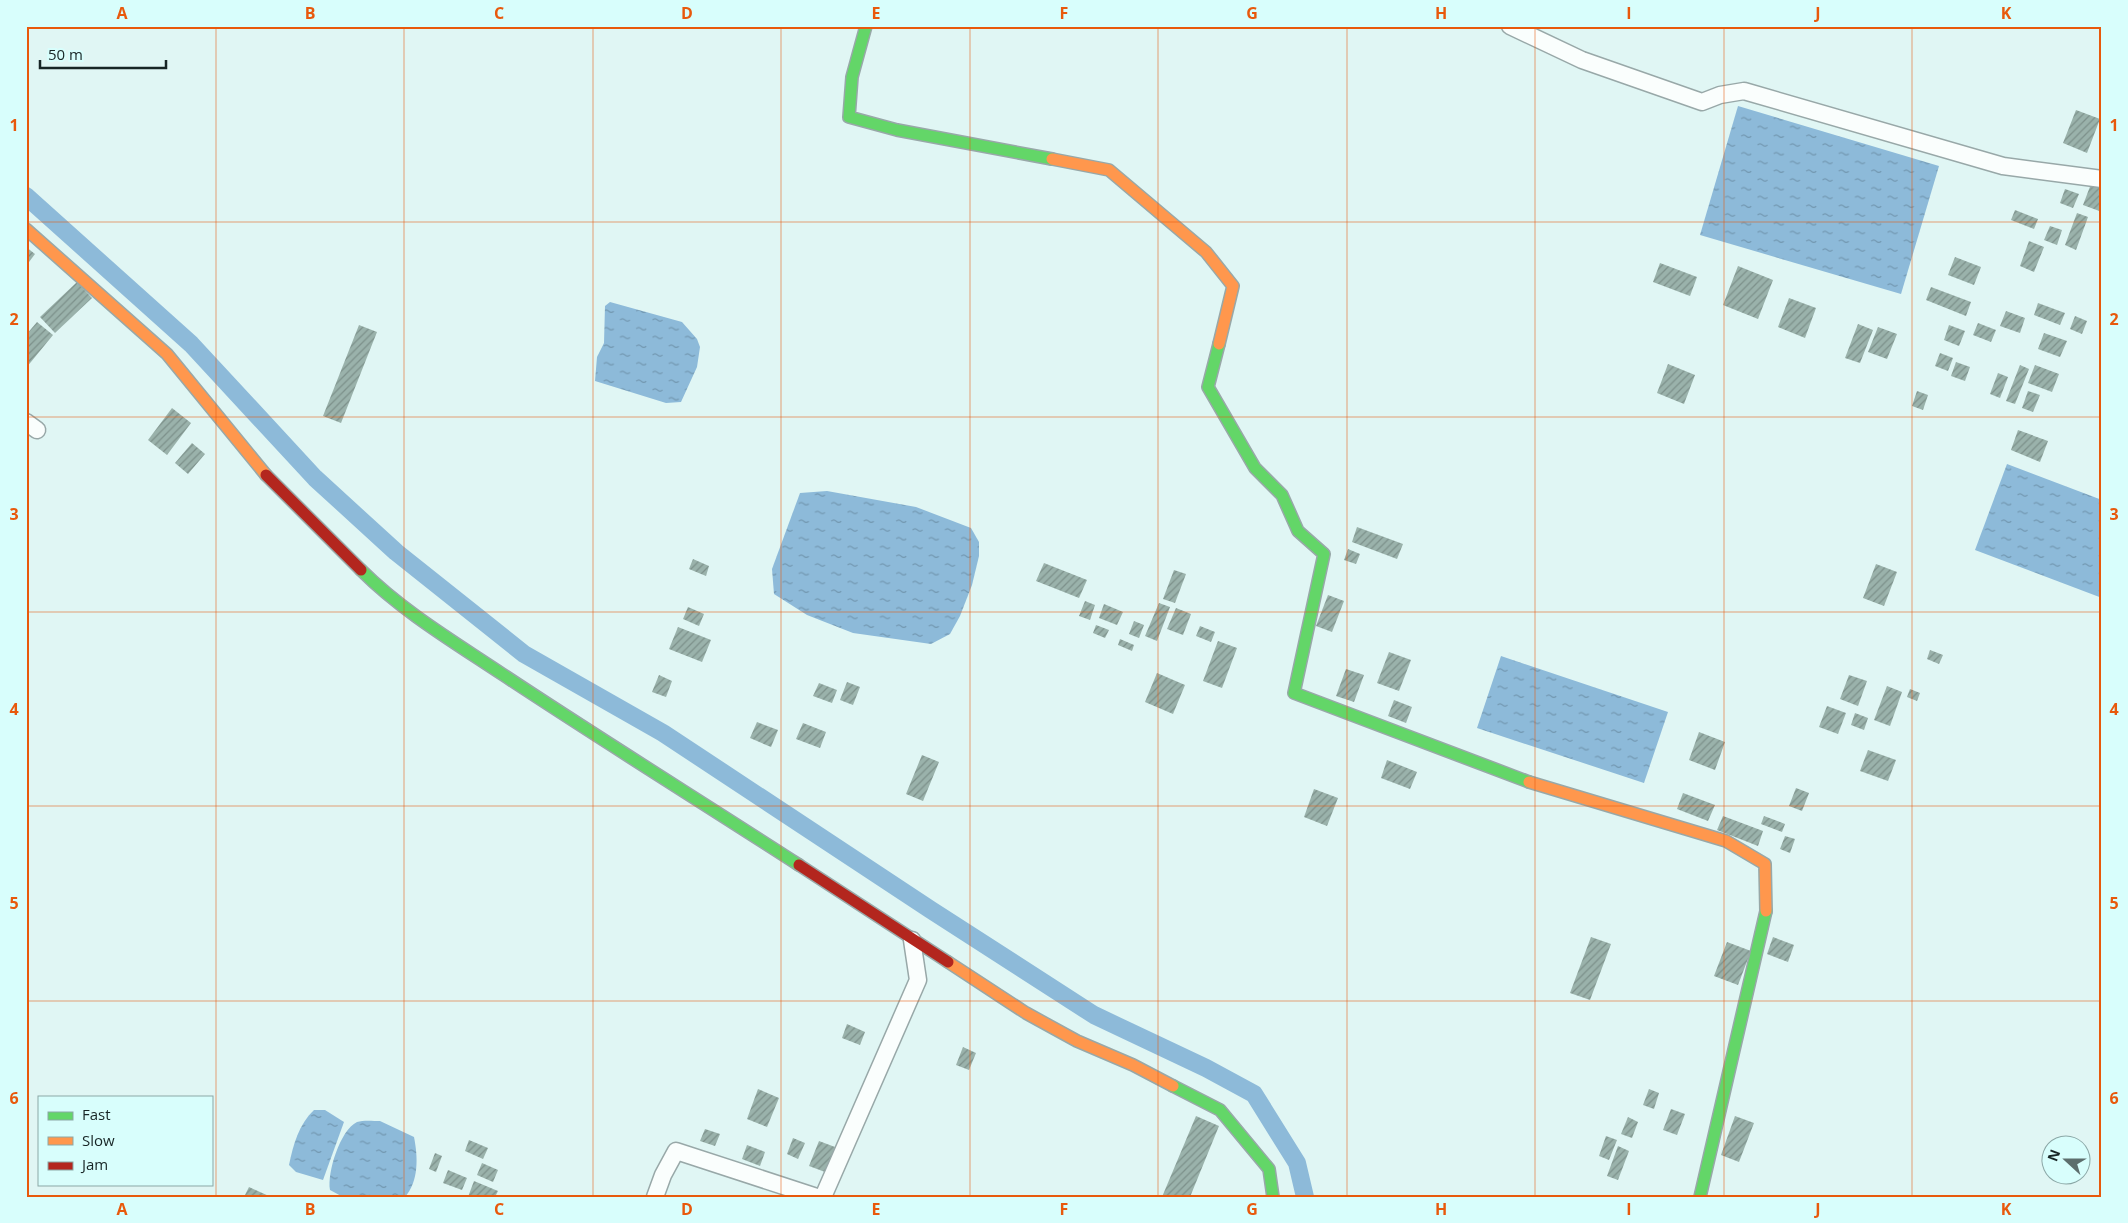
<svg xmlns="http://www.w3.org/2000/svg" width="2128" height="1223" font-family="'Open Sans',sans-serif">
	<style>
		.water { fill: url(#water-ripples) }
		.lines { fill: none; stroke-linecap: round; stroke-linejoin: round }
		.canal { stroke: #8dbad9; stroke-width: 18 }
		.building { fill: url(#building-hatch) }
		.street-casing { stroke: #98a8a8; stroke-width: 19 }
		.fast-casing { stroke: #98a8a8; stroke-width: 14 }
		.slow-casing { stroke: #98a8a8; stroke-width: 14 }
		.jam-casing { stroke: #98a8a8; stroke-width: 14 }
		.street { stroke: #fafefd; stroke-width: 16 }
		.fast { stroke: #63d668; stroke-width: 11 }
		.slow { stroke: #ff974d; stroke-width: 11 }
		.jam { stroke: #b3261e; stroke-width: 11 }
		.grid { fill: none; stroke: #e8590c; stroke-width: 1; stroke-opacity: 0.55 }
		.neatline { fill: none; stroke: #e8590c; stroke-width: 2 }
		.grid-label { font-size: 16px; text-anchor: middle; font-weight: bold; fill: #e8590c }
	</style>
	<defs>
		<pattern id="water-ripples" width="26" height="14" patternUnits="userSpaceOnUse" patternTransform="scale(1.25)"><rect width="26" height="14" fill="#8dbad9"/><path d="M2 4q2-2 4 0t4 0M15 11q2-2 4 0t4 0" fill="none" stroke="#7297b0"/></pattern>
		<pattern id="building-hatch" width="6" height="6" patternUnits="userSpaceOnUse" patternTransform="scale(1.25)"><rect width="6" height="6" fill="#9ab2ab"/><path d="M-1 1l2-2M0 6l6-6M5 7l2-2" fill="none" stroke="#7d918b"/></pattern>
	</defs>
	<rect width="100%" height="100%" fill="#e0f6f4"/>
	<g class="water">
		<path d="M 1738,106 L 1939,166 L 1901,294 L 1700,235 Z"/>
		<path d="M 610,302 L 682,322 L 697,339 L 700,347 L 697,367 L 681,402 L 666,403 L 595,381 L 597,357 L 604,343 L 605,306 Z"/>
		<path d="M 2007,464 L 2102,500 L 2102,598 L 1975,550 Z"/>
		<path d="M 827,491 L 916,507 L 971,528 L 979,542 L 979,556 L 972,585 L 960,616 L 950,634 L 931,644 L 853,633 L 807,615 L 774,594 L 772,569 L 800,493 Z"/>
		<path d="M 1501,656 L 1668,712 L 1644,783 L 1477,728 Z"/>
		<path d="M 314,1110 L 325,1110 L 344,1122 L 323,1180 L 296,1172 L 289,1165 C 293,1145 299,1124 314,1110 Z"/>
		<path d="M 380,1121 L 414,1137 C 418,1157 419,1181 405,1197 L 343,1197 L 330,1190 C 327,1173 340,1130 357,1122 C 363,1120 373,1121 380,1121 Z"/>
	</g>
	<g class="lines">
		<path class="canal" d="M 26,196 L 191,344 L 315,478 L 396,552 L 524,654 L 663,733 L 931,910 L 1094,1015 L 1206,1068 L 1254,1094 L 1297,1163 L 1305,1197"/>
	</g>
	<g class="building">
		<path d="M 2076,110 L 2100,119 L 2087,153 L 2063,143 Z"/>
		<path d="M 2091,184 L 2102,188 L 2102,212 L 2083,205 Z"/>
		<path d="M 2065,189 L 2079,194 L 2073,208 L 2060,203 Z"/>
		<path d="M 2015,210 L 2038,219 L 2034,229 L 2011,220 Z"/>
		<path d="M 2077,213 L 2088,217 L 2076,250 L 2065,245 Z"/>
		<path d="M 2050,226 L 2062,230 L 2057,245 L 2044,240 Z"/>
		<path d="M 2029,241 L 2044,247 L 2034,272 L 2020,266 Z"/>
		<path d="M 26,247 L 35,254 L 26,266 Z"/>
		<path d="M 1955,257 L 1981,267 L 1974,285 L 1948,275 Z"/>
		<path d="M 1660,263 L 1697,277 L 1690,296 L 1653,282 Z"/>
		<path d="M 1738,266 L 1773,280 L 1758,319 L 1723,305 Z"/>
		<path d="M 77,282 L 92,298 L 55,333 L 40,317 Z"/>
		<path d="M 1931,287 L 1971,302 L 1966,316 L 1926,300 Z"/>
		<path d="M 1789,298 L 1816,308 L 1805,338 L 1778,327 Z"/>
		<path d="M 2038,303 L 2065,313 L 2060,325 L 2034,315 Z"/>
		<path d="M 2006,311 L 2025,318 L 2020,333 L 2000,326 Z"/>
		<path d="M 2075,316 L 2087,321 L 2082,334 L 2070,329 Z"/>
		<path d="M 37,322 L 53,335 L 26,368 L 26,335 Z"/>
		<path d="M 1978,323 L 1996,330 L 1991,342 L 1973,335 Z"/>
		<path d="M 1858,324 L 1873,330 L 1860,363 L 1845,358 Z"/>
		<path d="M 359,325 L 377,332 L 341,423 L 323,416 Z"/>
		<path d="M 1949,325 L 1965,331 L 1959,346 L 1944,340 Z"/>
		<path d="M 1878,327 L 1897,334 L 1887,359 L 1868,352 Z"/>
		<path d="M 2044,333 L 2067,341 L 2060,357 L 2038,349 Z"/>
		<path d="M 1940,353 L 1953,358 L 1948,371 L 1935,366 Z"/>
		<path d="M 1956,362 L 1970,367 L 1965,381 L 1951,376 Z"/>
		<path d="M 1668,364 L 1695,375 L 1684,404 L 1657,393 Z"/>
		<path d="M 2020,365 L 2029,369 L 2015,404 L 2006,401 Z"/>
		<path d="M 2035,365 L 2059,374 L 2052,392 L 2028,383 Z"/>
		<path d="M 1998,373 L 2008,377 L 2000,398 L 1990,394 Z"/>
		<path d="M 1917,391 L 1928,395 L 1923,410 L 1912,406 Z"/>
		<path d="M 2028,391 L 2040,395 L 2033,412 L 2022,408 Z"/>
		<path d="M 172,408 L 191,423 L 167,455 L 148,440 Z"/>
		<path d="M 2018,430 L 2048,441 L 2040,462 L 2011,450 Z"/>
		<path d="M 192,443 L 205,454 L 188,474 L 175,463 Z"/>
		<path d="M 1357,527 L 1403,544 L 1397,559 L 1352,542 Z"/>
		<path d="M 1348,549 L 1360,554 L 1356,564 L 1344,560 Z"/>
		<path d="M 693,559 L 709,566 L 706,576 L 689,569 Z"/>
		<path d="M 1044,563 L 1087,580 L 1079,598 L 1036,581 Z"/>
		<path d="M 1876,564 L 1897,572 L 1884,606 L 1863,598 Z"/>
		<path d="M 1174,570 L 1186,574 L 1175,603 L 1163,599 Z"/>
		<path d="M 1328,595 L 1344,601 L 1332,632 L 1316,626 Z"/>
		<path d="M 1085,601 L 1095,605 L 1090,620 L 1079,616 Z"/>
		<path d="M 1159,603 L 1170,607 L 1157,641 L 1145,636 Z"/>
		<path d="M 1104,604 L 1123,612 L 1117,625 L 1099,618 Z"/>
		<path d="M 688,607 L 704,614 L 699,626 L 683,619 Z"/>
		<path d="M 1176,608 L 1191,614 L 1183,635 L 1167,629 Z"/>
		<path d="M 1134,621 L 1144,625 L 1139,638 L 1129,634 Z"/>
		<path d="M 1096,625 L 1109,630 L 1105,638 L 1093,633 Z"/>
		<path d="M 1200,626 L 1215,632 L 1211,642 L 1196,636 Z"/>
		<path d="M 678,627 L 711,640 L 702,662 L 669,649 Z"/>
		<path d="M 1120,639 L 1134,645 L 1132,651 L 1118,645 Z"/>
		<path d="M 1218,641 L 1237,648 L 1222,688 L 1203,681 Z"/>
		<path d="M 1930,650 L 1943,655 L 1939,664 L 1927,659 Z"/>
		<path d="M 1389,652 L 1411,660 L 1399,691 L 1377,683 Z"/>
		<path d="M 1346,669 L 1364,675 L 1354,702 L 1336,696 Z"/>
		<path d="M 1157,673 L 1185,685 L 1173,714 L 1145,702 Z"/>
		<path d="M 659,675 L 672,681 L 666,697 L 652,692 Z"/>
		<path d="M 1849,675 L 1867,681 L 1858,706 L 1840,699 Z"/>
		<path d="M 847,682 L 860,687 L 853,705 L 840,700 Z"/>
		<path d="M 819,683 L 837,690 L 832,703 L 813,696 Z"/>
		<path d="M 1887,686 L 1902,692 L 1890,726 L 1874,720 Z"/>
		<path d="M 1910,689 L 1920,693 L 1917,701 L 1907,697 Z"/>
		<path d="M 1394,700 L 1412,707 L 1406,723 L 1388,716 Z"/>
		<path d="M 1827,706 L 1846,713 L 1838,734 L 1819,727 Z"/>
		<path d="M 1855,713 L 1868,718 L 1864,730 L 1851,725 Z"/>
		<path d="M 757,722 L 778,730 L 771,747 L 750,738 Z"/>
		<path d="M 803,723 L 826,732 L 820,748 L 796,739 Z"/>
		<path d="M 1699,732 L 1725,742 L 1715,770 L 1689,760 Z"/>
		<path d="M 1868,750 L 1896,760 L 1888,781 L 1860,771 Z"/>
		<path d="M 922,755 L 939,762 L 923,801 L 906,794 Z"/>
		<path d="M 1387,760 L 1417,772 L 1410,789 L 1381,778 Z"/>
		<path d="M 1796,788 L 1809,793 L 1802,811 L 1789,806 Z"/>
		<path d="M 1314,789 L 1338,798 L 1327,826 L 1304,817 Z"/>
		<path d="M 1683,793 L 1715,805 L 1708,821 L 1677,809 Z"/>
		<path d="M 1723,816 L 1763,831 L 1758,846 L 1717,830 Z"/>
		<path d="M 1764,816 L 1785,824 L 1782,832 L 1761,824 Z"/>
		<path d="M 1785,836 L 1795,839 L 1790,853 L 1780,849 Z"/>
		<path d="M 1591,937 L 1611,944 L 1590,1000 L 1570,993 Z"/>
		<path d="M 1773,937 L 1794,945 L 1788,962 L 1767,954 Z"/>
		<path d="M 1727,942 L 1751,951 L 1738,985 L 1714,976 Z"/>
		<path d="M 847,1024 L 865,1032 L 860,1045 L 842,1038 Z"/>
		<path d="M 963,1047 L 976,1053 L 969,1070 L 956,1065 Z"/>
		<path d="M 758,1089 L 779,1098 L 767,1127 L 747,1119 Z"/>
		<path d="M 1649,1089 L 1659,1093 L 1654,1109 L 1643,1105 Z"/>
		<path d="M 1671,1109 L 1685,1114 L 1677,1135 L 1663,1130 Z"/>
		<path d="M 1196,1116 L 1219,1126 L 1190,1197 L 1162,1197 Z"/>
		<path d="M 1735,1116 L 1754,1123 L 1739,1162 L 1721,1155 Z"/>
		<path d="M 1628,1117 L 1638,1122 L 1632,1138 L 1621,1134 Z"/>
		<path d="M 705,1129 L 720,1134 L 715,1146 L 700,1141 Z"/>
		<path d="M 1606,1136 L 1617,1140 L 1609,1160 L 1599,1156 Z"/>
		<path d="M 793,1138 L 805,1143 L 798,1159 L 787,1154 Z"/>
		<path d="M 469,1140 L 488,1148 L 483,1159 L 465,1151 Z"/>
		<path d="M 819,1141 L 835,1147 L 825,1172 L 809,1166 Z"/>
		<path d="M 747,1145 L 765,1152 L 760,1166 L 742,1159 Z"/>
		<path d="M 1618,1146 L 1629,1151 L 1618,1180 L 1607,1176 Z"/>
		<path d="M 435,1153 L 442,1156 L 436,1172 L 429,1169 Z"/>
		<path d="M 482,1163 L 498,1170 L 493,1182 L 477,1175 Z"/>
		<path d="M 448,1170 L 467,1178 L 462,1190 L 443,1183 Z"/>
		<path d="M 474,1181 L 498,1191 L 495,1197 L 468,1197 Z"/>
		<path d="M 249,1187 L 271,1197 L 244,1197 Z"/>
	</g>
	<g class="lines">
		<g class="street-casing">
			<g id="street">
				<path d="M 1510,26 L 1582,60 L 1702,102 L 1720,95 L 1744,91 L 2003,166 L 2102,179"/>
				<path d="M 26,422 L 37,430"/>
				<path d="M 655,1197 L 663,1175 L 676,1151 L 817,1197"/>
				<path d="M 823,1197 L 918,980 L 912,940"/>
			</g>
		</g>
		<g class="fast-casing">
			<g id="fast">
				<path d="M 866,26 L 852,77 L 849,117 L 897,130 L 1052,159"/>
				<path d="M 1219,344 L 1208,387 L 1255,468 L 1282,495 L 1298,531 L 1324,554 L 1294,693 L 1529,782"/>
				<path d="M 361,570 C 402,611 454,642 502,674 C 600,739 700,801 799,865"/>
				<path d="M 1173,1086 L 1220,1110 L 1269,1169 L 1273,1197"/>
				<path d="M 1700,1197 L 1766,911"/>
			</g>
		</g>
		<g class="slow-casing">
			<g id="slow">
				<path d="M 1052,159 L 1109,170 L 1206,252 L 1233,286 L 1219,344"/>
				<path d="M 26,229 L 167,354 L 266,475"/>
				<path d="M 1529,782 L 1726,841 L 1765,864 L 1766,911"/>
				<path d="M 948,962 L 1026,1013 L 1077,1041 L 1133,1065 L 1173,1086"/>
			</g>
		</g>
		<g class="jam-casing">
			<g id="jam">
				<path d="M 266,475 L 361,570"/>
				<path d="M 799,865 L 948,962"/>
			</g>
		</g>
		<use href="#street" class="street"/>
		<use href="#fast" class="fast"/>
		<use href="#slow" class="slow"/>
		<use href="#jam" class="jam"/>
	</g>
	<path class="grid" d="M 216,26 L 216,1197M 404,26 L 404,1197M 593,26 L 593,1197M 781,26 L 781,1197M 970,26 L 970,1197M 1158,26 L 1158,1197M 1347,26 L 1347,1197M 1535,26 L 1535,1197M 1724,26 L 1724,1197M 1912,26 L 1912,1197M 26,222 L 2102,222M 26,417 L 2102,417M 26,612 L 2102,612M 26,806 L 2102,806M 26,1001 L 2102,1001"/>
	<rect width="2128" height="1223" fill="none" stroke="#d8fefc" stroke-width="55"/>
	<rect x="38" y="1096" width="175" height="90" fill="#d8fefc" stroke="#8ba7a6"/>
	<rect x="48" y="1112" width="25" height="8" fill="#63d668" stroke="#8ba7a6"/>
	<text x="82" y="1120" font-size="15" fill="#172525">Fast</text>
	<rect x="48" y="1137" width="25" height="8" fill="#ff974d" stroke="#8ba7a6"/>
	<text x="82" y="1146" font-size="15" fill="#172525">Slow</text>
	<rect x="48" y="1162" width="25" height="8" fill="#b3261e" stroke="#8ba7a6"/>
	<text x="82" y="1170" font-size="15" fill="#172525">Jam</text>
	<g transform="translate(2066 1160) rotate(291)"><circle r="24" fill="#d8fefc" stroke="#8ba7a6"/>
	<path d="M0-4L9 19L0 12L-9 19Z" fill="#5d6e6d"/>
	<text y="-8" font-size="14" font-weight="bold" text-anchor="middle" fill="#172525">N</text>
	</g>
	<path d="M40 60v8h126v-8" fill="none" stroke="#172525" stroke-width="2.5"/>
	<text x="48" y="60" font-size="15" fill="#172525" stroke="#d8fefc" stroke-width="4" paint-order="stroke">50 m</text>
	<rect x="28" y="28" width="2072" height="1168" class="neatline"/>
	<g class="grid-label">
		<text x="122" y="19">A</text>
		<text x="310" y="19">B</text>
		<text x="499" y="19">C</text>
		<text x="687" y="19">D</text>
		<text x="876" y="19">E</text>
		<text x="1064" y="19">F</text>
		<text x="1252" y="19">G</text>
		<text x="1441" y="19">H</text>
		<text x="1629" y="19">I</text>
		<text x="1818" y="19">J</text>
		<text x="2006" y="19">K</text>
		<text x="14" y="131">1</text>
		<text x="2114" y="131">1</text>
		<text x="14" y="325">2</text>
		<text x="2114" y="325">2</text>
		<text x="14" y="520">3</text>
		<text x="2114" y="520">3</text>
		<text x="14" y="715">4</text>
		<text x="2114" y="715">4</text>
		<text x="14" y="909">5</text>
		<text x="2114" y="909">5</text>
		<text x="14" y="1104">6</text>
		<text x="2114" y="1104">6</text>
		<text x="122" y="1215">A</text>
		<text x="310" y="1215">B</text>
		<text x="499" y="1215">C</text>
		<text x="687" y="1215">D</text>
		<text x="876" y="1215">E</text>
		<text x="1064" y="1215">F</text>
		<text x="1252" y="1215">G</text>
		<text x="1441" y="1215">H</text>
		<text x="1629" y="1215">I</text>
		<text x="1818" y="1215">J</text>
		<text x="2006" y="1215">K</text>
	</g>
</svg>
